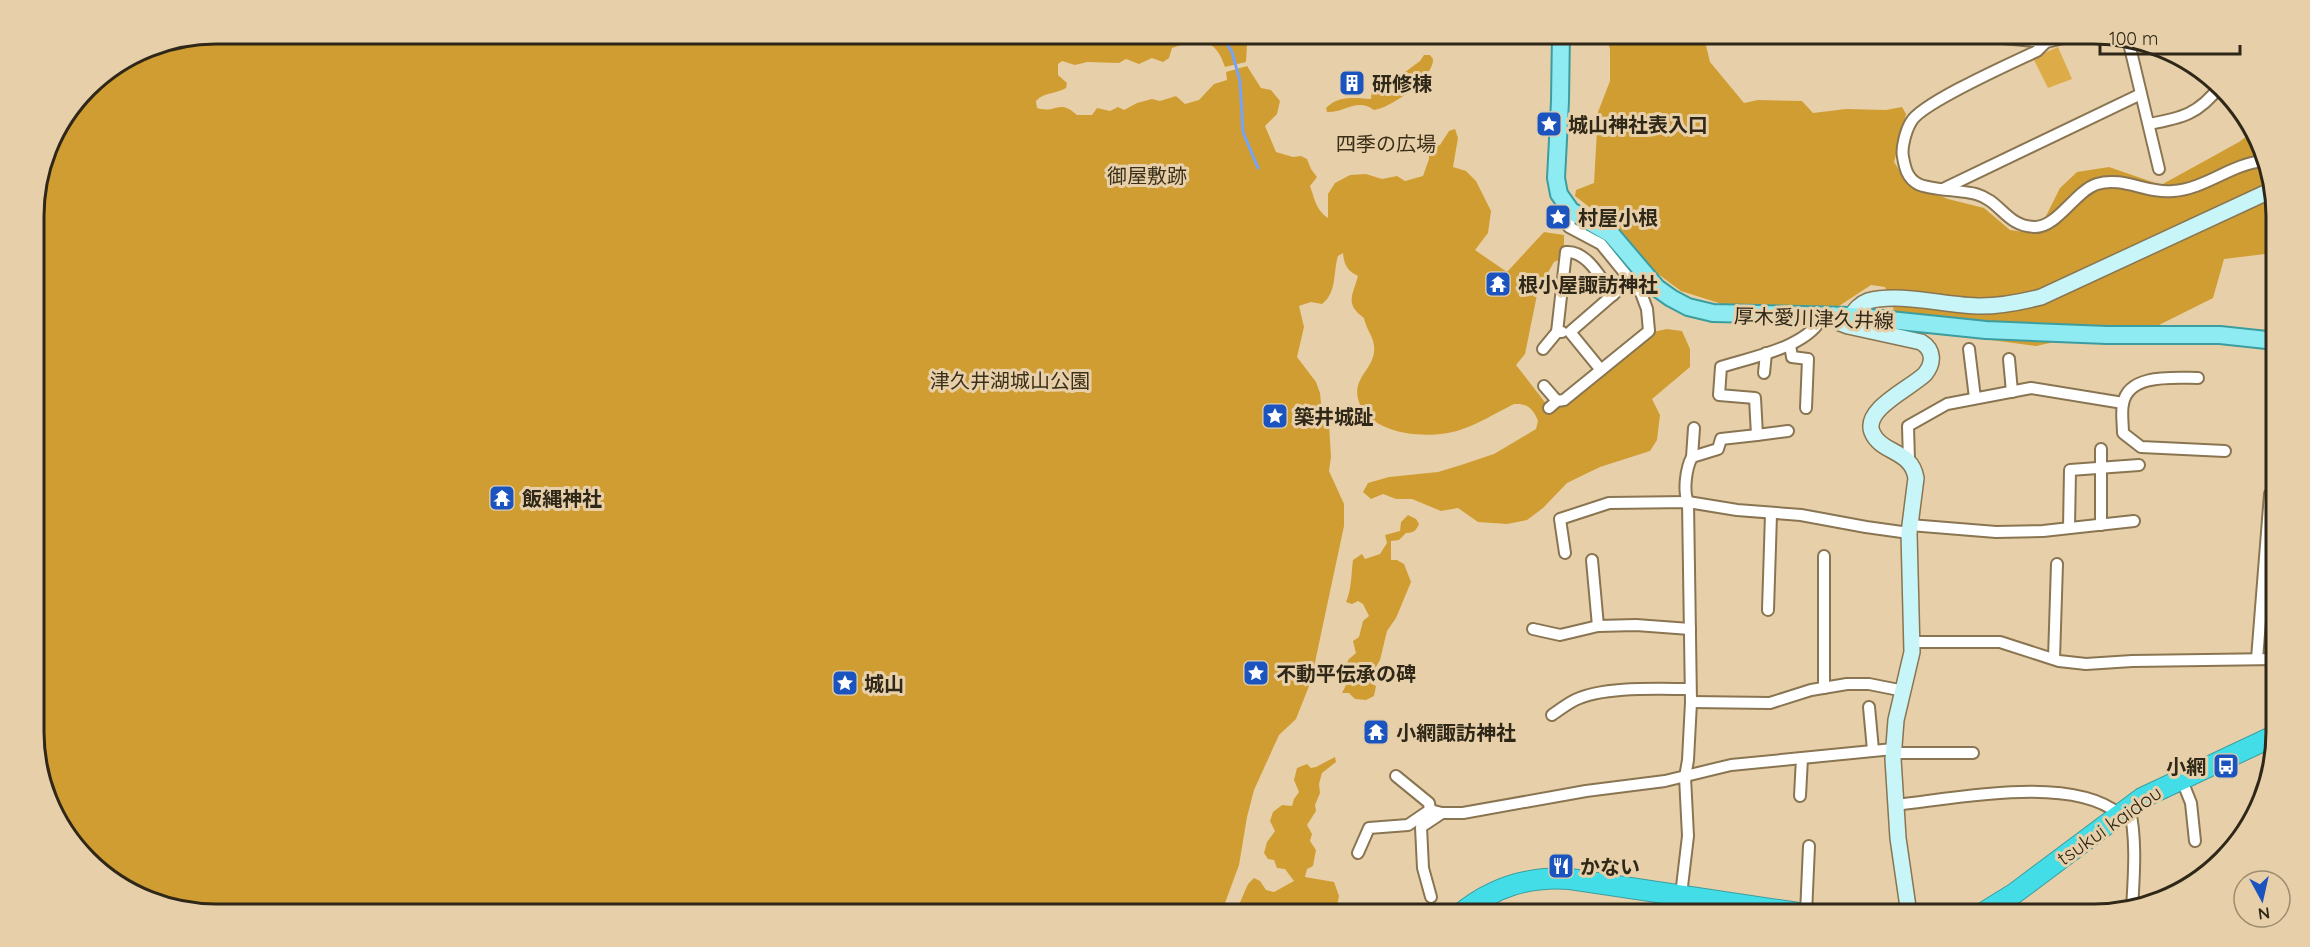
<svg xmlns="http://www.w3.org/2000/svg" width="2310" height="947" font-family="Quicksand,'Noto Sans JP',sans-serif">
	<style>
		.green { fill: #ddab48 }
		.forest { fill: #d09d32 }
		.water { fill: #75a3f7 }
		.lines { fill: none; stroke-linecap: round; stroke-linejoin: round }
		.stream { stroke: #75a3f7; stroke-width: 3 }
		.street-casing { stroke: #897551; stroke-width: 14 }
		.secondary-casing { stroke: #897551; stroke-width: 18 }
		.primary-casing { stroke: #3c9d9f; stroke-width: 20 }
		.highway-casing { stroke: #3c9d9f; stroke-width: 22 }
		.street { stroke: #fff; stroke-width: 10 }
		.secondary { stroke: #c7f5f8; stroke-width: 15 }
		.primary { stroke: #8eebf1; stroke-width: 16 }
		.highway { stroke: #43dde8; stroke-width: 20 }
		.labels { text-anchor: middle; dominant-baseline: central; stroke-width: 6; stroke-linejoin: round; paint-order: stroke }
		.poi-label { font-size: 20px; font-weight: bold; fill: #2f2718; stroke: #e7d0a9; text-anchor: start }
		.park-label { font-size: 20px; fill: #3b2f19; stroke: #e7d0a9 }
		.street-label { font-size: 20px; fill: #2f2718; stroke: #e7d0a9 }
		.rim { fill: none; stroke: #2f2718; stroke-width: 3 }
	</style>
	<rect width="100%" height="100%" fill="#e7d0a9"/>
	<path class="green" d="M 2058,47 L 2072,79 L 2048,88 L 2033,58 Z"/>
	<g class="forest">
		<path d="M 216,33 L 1242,33 L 1247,45 L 1246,62 L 1225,67 C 1218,46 1210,42 1189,36 L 1181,45 L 1172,48 L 1169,58 L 1163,62 L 1152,58 L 1139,64 L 1126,59 L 1119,63 L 1087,62 L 1075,65 L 1062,61 L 1058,64 L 1058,75 L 1067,83 L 1066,88 C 1056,94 1044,92 1036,101 L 1037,108 C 1056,114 1059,98 1077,115 L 1092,115 L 1097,108 L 1110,111 L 1118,107 L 1124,110 L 1137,103 L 1152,99 L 1160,101 L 1176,96 L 1185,104 L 1199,100 L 1214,84 L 1227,80 L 1226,72 L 1247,66 L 1261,88 L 1271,90 L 1280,101 L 1277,114 L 1265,126 L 1276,152 L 1293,157 L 1301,156 L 1307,159 L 1311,169 L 1317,177 L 1310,186 C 1315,200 1316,210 1328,218 L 1328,194 L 1335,183 L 1350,175 L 1366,174 L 1382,179 L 1397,176 L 1405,181 L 1423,176 L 1429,159 L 1428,148 L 1440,145 L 1449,131 L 1455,129 L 1458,138 L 1453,167 L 1466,171 L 1476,181 L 1491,211 L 1488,233 L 1475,250 L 1507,272 L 1544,232 L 1564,235 L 1564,255 L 1561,259 L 1554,262 L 1538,290 L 1525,354 L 1516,365 L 1551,410 L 1653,332 L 1667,329 L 1682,331 L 1690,349 L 1690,367 L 1652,399 L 1660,415 L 1657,440 L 1650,451 L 1600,467 L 1567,483 L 1543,508 L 1527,520 L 1507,524 L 1478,522 L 1458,508 L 1441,511 L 1412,499 L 1396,499 L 1383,494 L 1371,499 L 1363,492 L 1368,483 L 1389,477 L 1438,472 L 1461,465 L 1494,454 L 1536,429 L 1538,421 C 1533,409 1528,403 1514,404 C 1496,413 1478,424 1460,430 C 1430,440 1368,436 1358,399 C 1353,378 1372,370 1374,352 C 1376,339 1366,330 1364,318 C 1345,304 1352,297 1358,276 C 1347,271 1344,264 1343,253 L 1338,256 C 1333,272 1337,293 1322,304 L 1311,302 L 1299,306 L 1304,327 L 1297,357 L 1316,382 L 1320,393 L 1322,414 L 1329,425 L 1331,457 L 1329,471 L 1344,504 L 1344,526 L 1311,681 L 1296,719 L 1279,735 L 1254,790 L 1247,817 L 1239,865 L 1221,914 L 215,914 L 175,907 L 145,891 L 138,892 L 78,852 L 36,767 L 33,203 L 52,135 L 95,79 L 146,47 Z"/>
		<path d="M 1605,33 L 1703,33 L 1710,62 L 1744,103 L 1758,100 L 1802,101 L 1813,113 L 1846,109 L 1886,110 L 1902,107 L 1906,114 L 1894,162 L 1908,183 L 1948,199 L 1984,208 L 2010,230 L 2037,234 L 2060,188 L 2077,172 L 2109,167 L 2161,185 L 2239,142 L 2251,133 L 2275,191 L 2276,280 L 2274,266 L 2265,254 L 2224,259 L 2213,298 L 2155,327 L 2115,329 L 2036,346 L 1939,333 L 1895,313 L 1885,287 L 1871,285 L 1839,306 L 1725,305 L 1681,291 L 1638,259 L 1597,213 L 1575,196 L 1576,190 L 1594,183 L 1598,112 L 1610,81 L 1610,49 Z"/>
		<path d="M 1424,55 L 1430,55 L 1433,59 C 1434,78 1391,108 1374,110 C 1358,97 1344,113 1327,112 L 1326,108 C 1339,95 1353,98 1371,99 L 1372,86 L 1393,81 L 1420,61 Z"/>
		<path d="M 1408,515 L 1416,519 L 1419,524 C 1416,531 1413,533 1406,533 L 1399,540 L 1391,541 L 1391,560 L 1397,560 L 1404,564 L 1411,582 L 1396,618 L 1387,631 L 1380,660 L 1369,679 L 1371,683 L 1376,686 L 1374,696 L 1366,700 L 1355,699 L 1349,693 L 1342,693 L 1347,683 L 1345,674 L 1348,660 L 1356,653 L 1353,641 L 1359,637 L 1363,621 L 1369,616 L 1363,604 L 1358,601 L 1352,604 L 1346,602 C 1352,588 1351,574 1353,560 L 1362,554 L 1365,559 L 1380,554 L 1387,543 L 1385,535 L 1400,531 L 1401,522 Z"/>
		<path d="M 1335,757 L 1336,762 L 1322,773 L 1319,784 L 1320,793 L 1315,805 L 1316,811 L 1307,825 L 1312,834 L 1310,841 L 1316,850 L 1313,866 L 1307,869 L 1305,877 L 1334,882 L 1339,896 L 1336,910 L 1340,914 L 1272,914 L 1270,911 L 1267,914 L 1235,914 L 1248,884 L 1254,878 L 1260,881 L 1266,890 L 1274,892 L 1294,881 L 1285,869 L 1277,868 L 1274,860 L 1268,859 L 1264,853 L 1267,842 L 1275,831 L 1270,821 L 1273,812 L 1282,805 L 1292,806 L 1294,799 L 1299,792 L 1294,780 L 1297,768 L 1307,764 L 1311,768 L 1316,767 Z"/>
		<path d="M 1645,903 L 1686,906 L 1695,914 L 1619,914 Z"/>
	</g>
	<path class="water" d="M 145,891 L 175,907 L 157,904 L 138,892 Z"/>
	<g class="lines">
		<path class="stream" d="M 1220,33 L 1232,52 L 1240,81 L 1243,132 L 1258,168"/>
		<g class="street-casing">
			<g id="street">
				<path d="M 1948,33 L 2046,42 L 2086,33"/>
				<path d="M 2128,39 L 2159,169"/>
				<path d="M 2046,42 L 2037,51 C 2014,62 1921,103 1911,122 C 1906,130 1901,148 1903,157 C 1905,168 1907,178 1918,184 C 1929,190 1961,190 1976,194 C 2001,201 2006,226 2034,227 C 2057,228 2075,191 2097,184 C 2123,176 2147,194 2173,191 C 2205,189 2231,164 2263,161"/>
				<path d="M 2149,124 C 2182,118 2199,114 2220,86"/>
				<path d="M 1945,188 L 2141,94"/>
				<path d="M 1557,332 L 1566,252 C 1587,250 1602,280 1613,295"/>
				<path d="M 1790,345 L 1792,357 L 1808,359 L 1806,408"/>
				<path d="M 1543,349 L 1557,332 L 1562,332"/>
				<path d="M 1969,349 L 1975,398"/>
				<path d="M 2009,359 L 2012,392"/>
				<path d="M 1601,370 L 1570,332 L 1630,280"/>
				<path d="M 1764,373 L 1766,353"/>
				<path d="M 2198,378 C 2174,378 2128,373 2123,404 C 2121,413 2123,424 2123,433 L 2141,447 L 2225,451"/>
				<path d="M 1544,386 L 1557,401"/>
				<path d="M 1549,408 L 1557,401 L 1564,400 L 1649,331 L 1647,309 L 1641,293 L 1601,244 L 1569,227 L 1571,211"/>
				<path d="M 1757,435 L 1788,431"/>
				<path d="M 2101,449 L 2101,525"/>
				<path d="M 1692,457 L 1694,428"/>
				<path d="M 1909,461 L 1908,426 L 1947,404 L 2031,388 L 2123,403"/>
				<path d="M 1910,525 L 1996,532 L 2043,531 L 2134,521"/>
				<path d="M 2069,528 L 2070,470 L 2139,465"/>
				<path d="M 1565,553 L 1560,519 L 1609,503 L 1688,502 L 1737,510 L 1801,515 L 1866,527 L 1909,533"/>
				<path d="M 1592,560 L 1598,626"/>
				<path d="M 1768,610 L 1771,514"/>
				<path d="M 1533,629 L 1560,635 L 1598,626 L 1636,625 L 1690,629"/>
				<path d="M 1913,642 L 2000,642 L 2059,661 L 2086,664 L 2132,661 L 2277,659"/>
				<path d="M 2054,659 L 2057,564"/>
				<path d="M 2257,659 L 2270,494 L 2276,494"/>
				<path d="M 1824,688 L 1824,556"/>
				<path d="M 1691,702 L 1770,703 L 1811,690 L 1847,684 L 1869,684 L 1904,691"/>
				<path d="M 1869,707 L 1873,750"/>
				<path d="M 1552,715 C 1559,710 1567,704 1575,700 C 1604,686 1659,689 1690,689"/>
				<path d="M 1893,753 L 1973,753"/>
				<path d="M 1396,776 L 1429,803 L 1430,810"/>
				<path d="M 2181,778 L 2191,803 L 2195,841"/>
				<path d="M 1800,796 L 1802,758"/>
				<path d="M 1895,805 C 1953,799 2071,774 2119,814"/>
				<path d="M 2129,806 C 2137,838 2134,875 2132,909"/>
				<path d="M 1358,853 L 1369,828 L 1408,825 L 1430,810 L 1442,813 L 1463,813 L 1586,791 L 1665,781 L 1731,765 L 1893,749"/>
				<path d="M 1681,895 L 1688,836 L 1685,777 L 1688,760 L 1691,702 L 1688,502 C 1683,491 1686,468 1692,457 L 1718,449 L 1721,439 L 1757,435 L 1755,398 L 1719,395 L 1721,367 C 1752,357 1810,347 1823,315"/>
				<path d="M 1431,897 L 1423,868 L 1421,827 L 1442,813"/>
				<path d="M 1806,914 L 1809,846"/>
			</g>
		</g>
		<g class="secondary-casing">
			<g id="secondary">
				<path d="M 1833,315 L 1840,323 L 1848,326 L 1921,342 C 1934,350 1934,363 1925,374 C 1911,388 1863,409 1872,432 C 1881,454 1911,449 1916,478 L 1909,533 L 1912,652 L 1896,720 L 1893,759 L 1898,838 L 1909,914"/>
				<path d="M 1851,316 C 1856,309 1860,304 1868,301 C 1901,292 1946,306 1981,306 C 2001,306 2021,302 2041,297 L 2274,189"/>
			</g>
		</g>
		<g class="primary-casing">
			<path id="primary" d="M 1561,33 L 1560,101 L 1556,178 L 1559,194 L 1571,211 L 1611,234 L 1657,288 L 1671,298 L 1688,307 L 1713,313 L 1851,316 L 1986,330 L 2107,335 L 2220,335 L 2276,341"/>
		</g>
		<g class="highway-casing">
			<g id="highway">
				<path d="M 1460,914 C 1493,887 1528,876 1570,879 L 1805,914"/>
				<path d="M 1981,914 L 2015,893 L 2142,798 L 2276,735"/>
			</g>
		</g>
		<use href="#street" class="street"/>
		<use href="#secondary" class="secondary"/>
		<use href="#primary" class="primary"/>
		<use href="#highway" class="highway"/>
	</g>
	<defs>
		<g id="building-square" transform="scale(1.35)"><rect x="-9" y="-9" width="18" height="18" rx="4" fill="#1b53bf" stroke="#e7d0a9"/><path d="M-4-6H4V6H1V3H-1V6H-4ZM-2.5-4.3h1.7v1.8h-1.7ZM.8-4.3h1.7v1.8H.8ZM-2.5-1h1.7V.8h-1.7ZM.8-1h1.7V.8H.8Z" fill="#fff"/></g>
		<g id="sight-square" transform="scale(1.35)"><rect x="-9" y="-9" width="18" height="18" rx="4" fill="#1b53bf" stroke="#e7d0a9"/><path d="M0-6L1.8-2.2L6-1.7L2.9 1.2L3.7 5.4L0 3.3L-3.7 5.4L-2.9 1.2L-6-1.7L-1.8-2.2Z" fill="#fff"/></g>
		<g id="temple-square" transform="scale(1.35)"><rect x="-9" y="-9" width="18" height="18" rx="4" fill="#1b53bf" stroke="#e7d0a9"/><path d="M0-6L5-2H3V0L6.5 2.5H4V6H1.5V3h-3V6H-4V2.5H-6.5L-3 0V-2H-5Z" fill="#fff"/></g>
		<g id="bus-square" transform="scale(1.35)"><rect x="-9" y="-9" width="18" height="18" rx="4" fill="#1b53bf" stroke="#e7d0a9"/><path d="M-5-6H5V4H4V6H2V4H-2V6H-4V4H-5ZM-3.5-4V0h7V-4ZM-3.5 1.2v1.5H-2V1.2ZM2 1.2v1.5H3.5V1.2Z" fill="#fff"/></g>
		<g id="restaurant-square" transform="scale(1.35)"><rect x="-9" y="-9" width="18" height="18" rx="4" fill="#1b53bf" stroke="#e7d0a9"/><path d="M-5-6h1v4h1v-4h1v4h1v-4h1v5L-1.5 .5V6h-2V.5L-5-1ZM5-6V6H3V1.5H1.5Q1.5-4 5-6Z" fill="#fff"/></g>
	</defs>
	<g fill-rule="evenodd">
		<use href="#building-square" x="1352" y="83"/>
		<use href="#sight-square" x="1549" y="124"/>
		<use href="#sight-square" x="1558" y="217"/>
		<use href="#temple-square" x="1498" y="284"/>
		<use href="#sight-square" x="1275" y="416"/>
		<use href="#temple-square" x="502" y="498"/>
		<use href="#sight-square" x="1256" y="673"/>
		<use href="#sight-square" x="845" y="683"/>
		<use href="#temple-square" x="1376" y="732"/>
		<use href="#bus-square" x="2226" y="766"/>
		<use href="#restaurant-square" x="1561" y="866"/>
	</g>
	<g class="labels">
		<g class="poi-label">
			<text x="1372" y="83">研修棟</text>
			<text x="1568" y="124">城山神社表入口</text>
			<text x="1578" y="217">村屋小根</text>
			<text x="1518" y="284">根小屋諏訪神社</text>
			<text x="1294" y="416">築井城趾</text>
			<text x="522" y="498">飯縄神社</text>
			<text x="1276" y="673">不動平伝承の碑</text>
			<text x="864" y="683">城山</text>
			<text x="1396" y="732">小網諏訪神社</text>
			<text x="2206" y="766" text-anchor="end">小網</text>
			<text x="1580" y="866">かない</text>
		</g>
		<g class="park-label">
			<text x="1386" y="143">四季の広場</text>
			<text x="1147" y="175">御屋敷跡</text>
			<text x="1010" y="380">津久井湖城山公園</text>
		</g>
		<g class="street-label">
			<text transform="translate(1814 318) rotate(2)">厚木愛川津久井線</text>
			<text transform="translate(2109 825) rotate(-35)">tsukui kaidou</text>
		</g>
	</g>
	<path d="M0 0H2310V947H0ZM216 44H2094A172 172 0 0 1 2266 216V732A172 172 0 0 1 2094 904H216A172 172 0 0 1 44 732V216A172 172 0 0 1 216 44Z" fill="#e7d0a9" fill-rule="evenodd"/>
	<path class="rim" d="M216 44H2094A172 172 0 0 1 2266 216V732A172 172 0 0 1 2094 904H216A172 172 0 0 1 44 732V216A172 172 0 0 1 216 44Z"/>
	<g transform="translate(2262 899) rotate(172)"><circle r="28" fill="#e7d0a9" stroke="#9d8c6f" stroke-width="1.5"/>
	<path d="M0-4.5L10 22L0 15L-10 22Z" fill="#1b53bf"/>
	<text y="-9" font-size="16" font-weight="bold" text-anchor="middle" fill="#2f2718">N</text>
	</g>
	<path d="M2100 45v9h140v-9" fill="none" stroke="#2f2718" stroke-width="3"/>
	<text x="2109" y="45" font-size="18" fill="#2f2718" stroke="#e7d0a9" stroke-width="4.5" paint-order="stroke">100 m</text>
</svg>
